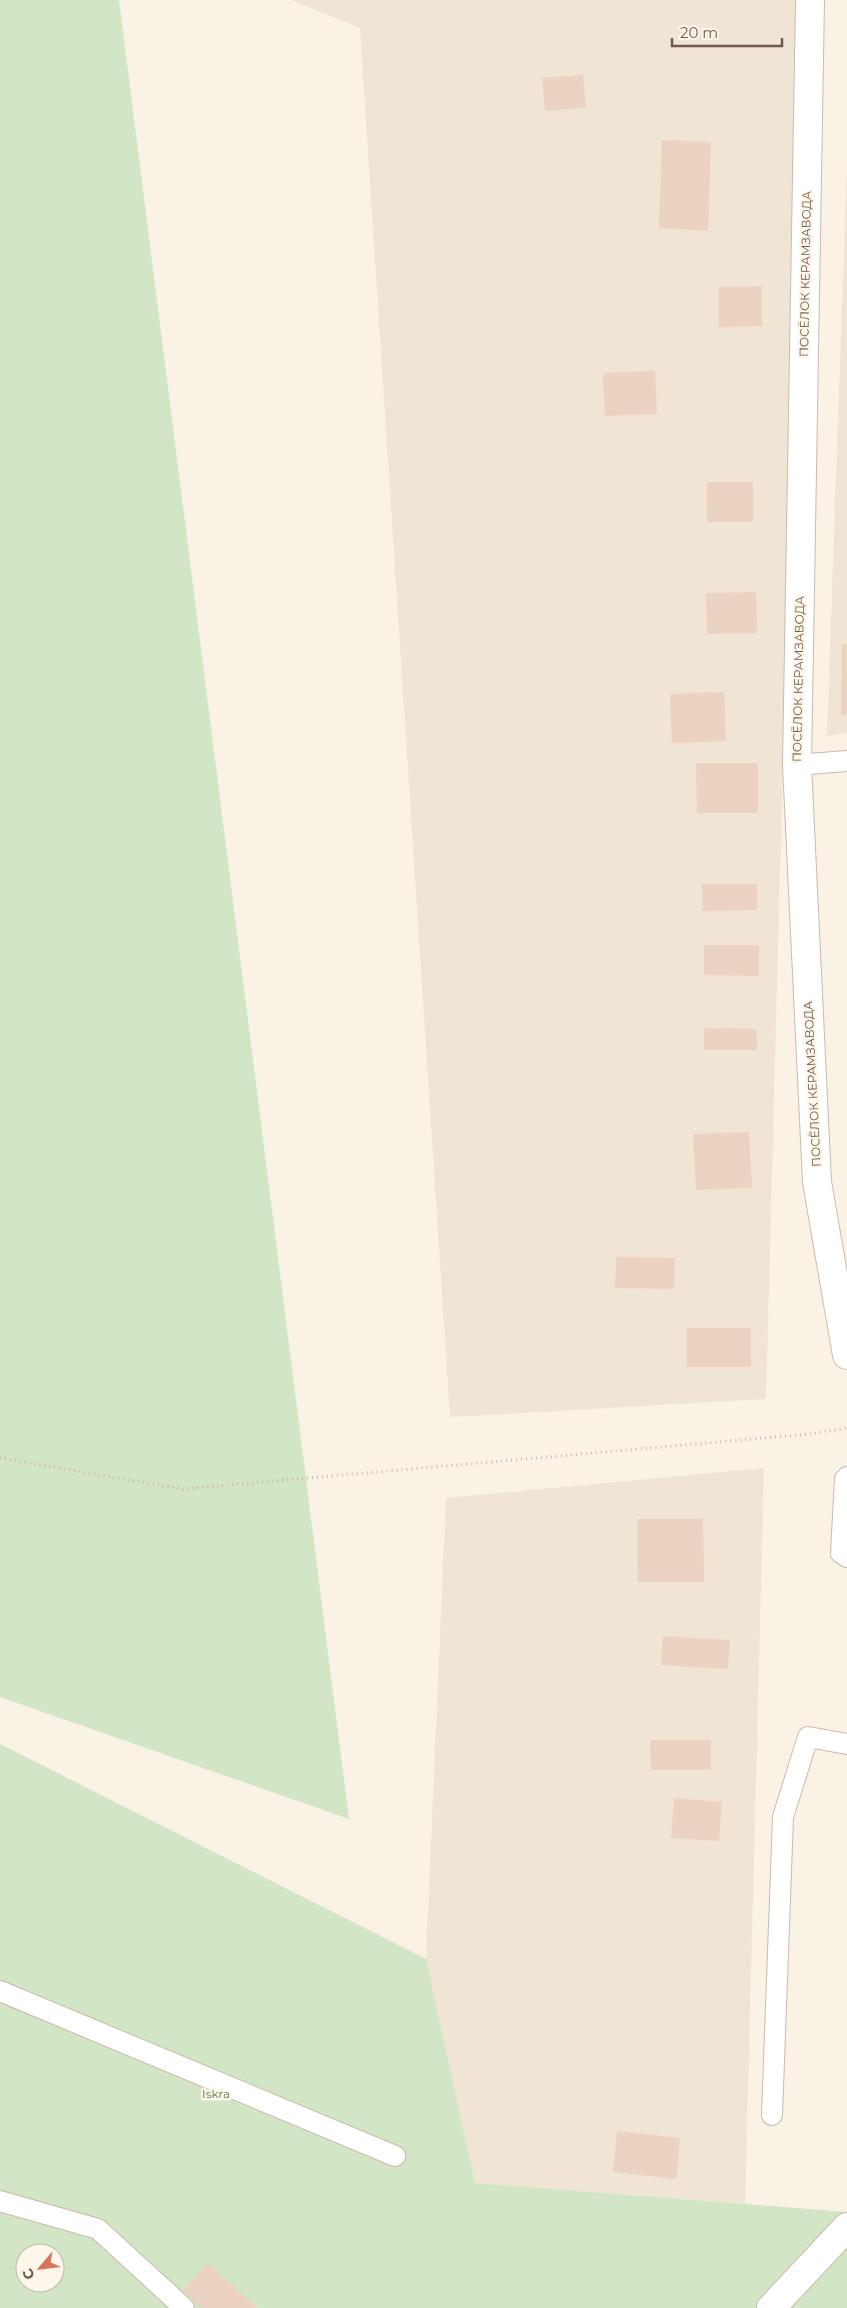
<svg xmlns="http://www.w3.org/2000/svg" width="847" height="2308" font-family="Montserrat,sans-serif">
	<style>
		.residential { fill: #f0e4d4 }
		.green { fill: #d2e5c5; fill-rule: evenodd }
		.building { fill: #ecd2c0 }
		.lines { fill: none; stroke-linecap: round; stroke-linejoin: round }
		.service-casing { stroke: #cabaad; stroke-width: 22 }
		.minor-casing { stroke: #cabaad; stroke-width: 30 }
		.path { stroke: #d1b6a3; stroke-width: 3; stroke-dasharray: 1 4; stroke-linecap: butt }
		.service { stroke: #fff; stroke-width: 20 }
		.minor { stroke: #fff; stroke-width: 28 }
		.labels { text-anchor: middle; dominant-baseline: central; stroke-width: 5; stroke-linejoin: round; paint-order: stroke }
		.street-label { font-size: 12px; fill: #705a4d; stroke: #fdf6eb }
		.park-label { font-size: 12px; fill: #577a4a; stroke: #fdf6eb }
	</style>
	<rect width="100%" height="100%" fill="#faf2e5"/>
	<g class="residential">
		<path d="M 291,0 L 803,0 L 766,1399 L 450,1417 L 360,28 Z"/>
		<path d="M 847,163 L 847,733 L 827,736 Z"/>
		<path d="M 764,1468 L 745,2204 L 475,2183 L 426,1959 L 446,1498 Z"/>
	</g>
	<g class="green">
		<path d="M 0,0 L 119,0 L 349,1819 L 0,1697 Z"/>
		<path d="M 0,1744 L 426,1959 L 475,2183 L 847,2212 L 847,2308 L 0,2308 ZM 25,2253 L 55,2253 L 55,2283 L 25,2283 Z"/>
	</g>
	<g class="building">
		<path d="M 583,75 L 586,108 L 545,111 L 542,78 Z"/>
		<path d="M 662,140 L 711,142 L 708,231 L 659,228 Z"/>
		<path d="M 762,286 L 762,326 L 719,327 L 719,287 Z"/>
		<path d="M 655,371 L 657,414 L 605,416 L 603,373 Z"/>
		<rect x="707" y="482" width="46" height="40"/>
		<path d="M 756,592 L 757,633 L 707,634 L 706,593 Z"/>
		<path d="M 842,644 L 847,644 L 847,715 L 841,715 Z"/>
		<path d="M 724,692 L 726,741 L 672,743 L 670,694 Z"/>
		<path d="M 696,763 L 758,763 L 758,813 L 697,813 Z"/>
		<path d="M 702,884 L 757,884 L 757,910 L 702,911 Z"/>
		<path d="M 704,945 L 759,945 L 759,976 L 704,975 Z"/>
		<path d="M 704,1028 L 756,1029 L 757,1050 L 704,1050 Z"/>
		<path d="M 749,1132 L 752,1188 L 696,1190 L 693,1134 Z"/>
		<path d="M 616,1257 L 675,1258 L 674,1289 L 615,1288 Z"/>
		<rect x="687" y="1328" width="64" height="39"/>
		<path d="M 637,1519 L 703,1519 L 704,1582 L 638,1582 Z"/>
		<path d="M 663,1636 L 730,1640 L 728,1669 L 661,1665 Z"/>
		<path d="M 650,1740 L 711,1740 L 711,1770 L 651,1770 Z"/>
		<path d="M 674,1798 L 722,1802 L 719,1841 L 671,1838 Z"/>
		<path d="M 617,2131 L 680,2138 L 676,2179 L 613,2172 Z"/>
		<path d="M 208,2263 L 257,2308 L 201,2308 L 183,2291 Z"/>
	</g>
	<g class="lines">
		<g class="service-casing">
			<g id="service">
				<path d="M 797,765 L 847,761"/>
				<path d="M 847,1477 L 845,1479 L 841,1553 L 847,1557"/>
				<path d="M 0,1991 L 395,2156"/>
				<path d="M 772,2115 L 783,1817 L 808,1737 L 847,1744"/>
				<path d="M 0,2201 L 98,2229 L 184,2308"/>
			</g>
		</g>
		<g class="minor-casing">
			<g id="minor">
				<path d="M 810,0 L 797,765 L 817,1182 L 847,1355"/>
				<path d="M 771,2308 L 847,2227"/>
			</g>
		</g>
		<path class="path" d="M 0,1458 L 183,1489 L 809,1434 L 847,1428"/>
		<use href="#service" class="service"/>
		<use href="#minor" class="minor"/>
	</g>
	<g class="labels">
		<g class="street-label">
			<text transform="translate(805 274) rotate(-89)">ПОСЁЛОК КЕРАМЗАВОДА</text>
			<text transform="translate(798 679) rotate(-89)">ПОСЁЛОК КЕРАМЗАВОДА</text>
			<text transform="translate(812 1084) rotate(-93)">ПОСЁЛОК КЕРАМЗАВОДА</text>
		</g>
		<g class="park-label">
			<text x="216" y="2093">Iskra</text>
		</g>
	</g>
	<g transform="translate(40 2268) rotate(242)"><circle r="24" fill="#fdf6eb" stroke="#c5b8ac"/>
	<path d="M0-4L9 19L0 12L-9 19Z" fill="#d77657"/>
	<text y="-8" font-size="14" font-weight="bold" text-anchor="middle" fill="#705a4d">С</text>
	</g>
	<path d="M672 38v8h110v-8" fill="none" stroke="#705a4d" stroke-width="2.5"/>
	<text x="680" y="38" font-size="15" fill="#705a4d" stroke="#fdf6eb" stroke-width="4" paint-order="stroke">20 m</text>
</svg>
